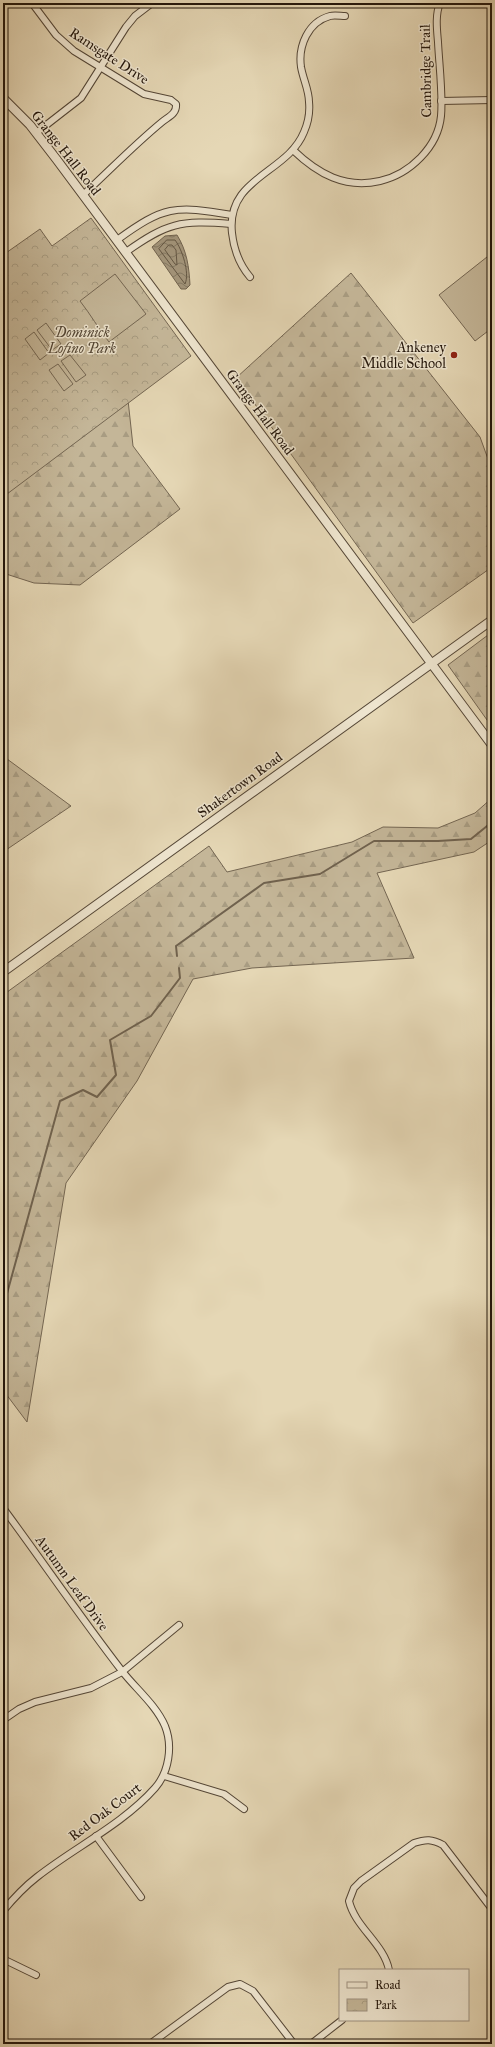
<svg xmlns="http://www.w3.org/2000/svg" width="495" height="2047" font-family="'IM FELL Great Primer',serif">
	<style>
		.forest { fill: url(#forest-firs); stroke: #746652 }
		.park { fill: url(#park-crowns); stroke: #746652 }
		.pitch { fill: #c4b698; stroke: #746652 }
		.water { fill: url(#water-waves); stroke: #70624e }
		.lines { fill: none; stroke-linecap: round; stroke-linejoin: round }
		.shore { stroke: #635643; stroke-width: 1 }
		.stream { stroke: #70624e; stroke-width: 2 }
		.minor-casing { stroke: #544636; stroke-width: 8 }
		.tertiary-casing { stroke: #544636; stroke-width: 10 }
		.minor { stroke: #eee5cf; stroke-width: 6 }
		.tertiary { stroke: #eee5cf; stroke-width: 8 }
		.poi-dot { fill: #8f2418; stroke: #eee5cf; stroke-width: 1.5 }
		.labels { text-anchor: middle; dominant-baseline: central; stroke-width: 3; stroke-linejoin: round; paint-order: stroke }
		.street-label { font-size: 14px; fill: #23160b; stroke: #eee5cf }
		.park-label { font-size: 14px; font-style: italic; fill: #534635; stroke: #eee5cf }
		.poi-label { font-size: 14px; fill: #23160b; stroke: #eee5cf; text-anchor: end }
	</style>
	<defs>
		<pattern id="forest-firs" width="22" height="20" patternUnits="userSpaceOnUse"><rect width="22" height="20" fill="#c4b698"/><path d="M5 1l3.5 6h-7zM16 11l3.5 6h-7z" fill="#a89c82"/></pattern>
		<pattern id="park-crowns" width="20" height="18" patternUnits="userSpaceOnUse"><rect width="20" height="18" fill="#c4b698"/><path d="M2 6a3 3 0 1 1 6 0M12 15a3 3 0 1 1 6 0" fill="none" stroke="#a89c82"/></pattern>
		<pattern id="water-waves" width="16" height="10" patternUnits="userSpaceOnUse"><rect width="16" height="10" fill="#a3957b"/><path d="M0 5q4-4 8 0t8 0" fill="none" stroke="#847963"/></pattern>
	</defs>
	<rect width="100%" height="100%" fill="#e5d7b5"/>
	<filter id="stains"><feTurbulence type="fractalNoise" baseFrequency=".005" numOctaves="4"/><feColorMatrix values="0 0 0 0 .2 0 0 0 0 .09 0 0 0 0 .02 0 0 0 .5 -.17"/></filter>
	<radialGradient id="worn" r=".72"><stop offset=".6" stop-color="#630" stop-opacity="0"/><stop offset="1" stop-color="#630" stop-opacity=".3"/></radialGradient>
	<g class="forest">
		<path d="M 351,273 L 480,437 L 492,470 L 492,567 L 413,623 L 236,378 Z"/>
		<path d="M 3,358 L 128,400 L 133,446 L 180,509 L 80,585 L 34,583 L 3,573 Z"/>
		<path d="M 492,632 L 492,727 L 448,665 Z"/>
		<path d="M 3,756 L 71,806 L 3,852 Z"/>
		<path d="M 492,798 L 492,840 L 474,852 L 377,873 L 414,958 L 252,968 L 193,979 L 137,1081 L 66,1183 L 27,1422 L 3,1390 L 3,995 L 209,846 L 227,872 L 352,842 L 383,827 L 438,828 L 475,813 Z"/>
	</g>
	<path class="park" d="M 91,218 L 191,356 L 3,497 L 3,255 L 40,229 L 52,246 Z"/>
	<g class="pitch">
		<path d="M 492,253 L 492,328 L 475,341 L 439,295 Z"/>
		<path d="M 115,274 L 146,314 L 109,342 C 98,328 91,315 80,301 Z"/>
		<path d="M 46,323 L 61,344 L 52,350 L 37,330 Z"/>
		<path d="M 34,332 L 49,353 L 40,360 L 25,339 Z"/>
		<path d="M 70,355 L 86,375 L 76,382 L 61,361 Z"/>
		<path d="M 58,364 L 73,384 L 64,391 L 49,370 Z"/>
	</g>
	<path class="water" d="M 177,235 C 187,251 189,267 190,285 L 186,289 L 181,289 L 152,247 L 165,236 Z"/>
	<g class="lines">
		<g class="shore">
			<path d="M 167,240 L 175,240 C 182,249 190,273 185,284 L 159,249 Z"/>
			<path d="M 169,245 L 172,245 L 176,250 L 177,265 L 175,264 L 165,250 Z"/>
		</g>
		<g class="stream">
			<path d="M 177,956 L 176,946 L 264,883 L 320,874 L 374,841 L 438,841 L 471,839 L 492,822"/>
			<path d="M 3,1308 L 60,1101 L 83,1090 L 97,1097 L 116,1075 L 110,1040 L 151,1016 L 180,978 L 179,968"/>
		</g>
		<g class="minor-casing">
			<g id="minor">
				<path d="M 32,3 L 56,35 L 74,51 L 144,94 L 171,100 L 176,104 C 177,114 168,117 162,122 C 134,145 109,171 83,195"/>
				<path d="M 441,101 L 492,100"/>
				<path d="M 36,133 L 81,98 L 126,27 L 135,16 L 152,3"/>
				<path d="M 293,150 C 318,174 345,189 380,181 C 410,174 438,147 441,116 C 443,95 439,63 438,42 C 437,30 435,15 440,3"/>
				<path d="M 117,240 C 164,206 174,205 232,215"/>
				<path d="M 126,252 C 167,223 180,220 231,224"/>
				<path d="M 250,277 C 239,264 234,251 232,233 C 226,177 287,174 304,132 C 308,123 310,112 309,102 C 309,90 303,79 301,67 C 298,46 308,22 330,16 C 334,15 341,16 345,16"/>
				<path d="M 3,1508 C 43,1562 81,1618 122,1671 C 136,1689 156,1705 165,1726 C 173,1746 169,1772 155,1788 C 122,1825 75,1847 37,1877 C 24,1887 13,1899 3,1911"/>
				<path d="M 3,1720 L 19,1709 L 35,1702 L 91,1688 L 122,1672 L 179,1625"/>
				<path d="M 164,1776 L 224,1794 L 244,1809"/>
				<path d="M 96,1836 L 141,1897"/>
				<path d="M 3,1959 L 36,1975"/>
				<path d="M 389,1970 C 384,1944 355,1927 349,1901 L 354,1888 L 361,1881 L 414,1843 C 426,1839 432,1839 443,1845 L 492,1909"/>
				<path d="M 150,2044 L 228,1987 L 240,1984 L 253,1991 L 294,2044"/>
				<path d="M 311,2044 L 342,2020"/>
			</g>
		</g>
		<g class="tertiary-casing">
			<g id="tertiary">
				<path d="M 3,98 L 30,125 L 57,160 L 492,745"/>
				<path d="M 3,972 L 492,620"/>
			</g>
		</g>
		<use href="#minor" class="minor"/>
		<use href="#tertiary" class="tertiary"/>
	</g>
	<circle class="poi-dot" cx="454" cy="355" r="4"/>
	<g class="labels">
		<g class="street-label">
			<text transform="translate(109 56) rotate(33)">Ramsgate Drive</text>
			<text transform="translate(426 71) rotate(-91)">Cambridge Trail</text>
			<text transform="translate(66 153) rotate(52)">Grange Hall Road</text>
			<text transform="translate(260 412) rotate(53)">Grange Hall Road</text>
			<text transform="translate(240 785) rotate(-36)">Shakertown Road</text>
			<text transform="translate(72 1583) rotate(54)">Autumn Leaf Drive</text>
			<text transform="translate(105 1812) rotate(-37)">Red Oak Court</text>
		</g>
		<g class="park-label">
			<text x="82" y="332">Dominick<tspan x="82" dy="16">Lofino Park</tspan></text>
		</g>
		<g class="poi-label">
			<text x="446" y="347">Ankeney<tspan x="446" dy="16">Middle School</tspan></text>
		</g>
	</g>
	<rect width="495" height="2047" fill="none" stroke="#e5d7b5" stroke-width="16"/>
	<rect x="4" y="4" width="487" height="2039" fill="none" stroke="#23160b" stroke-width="2"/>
	<rect x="8" y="8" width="479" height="2031" fill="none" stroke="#23160b"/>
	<rect x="339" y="1969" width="130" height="52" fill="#eee5cf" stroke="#9d9281"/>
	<rect x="347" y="1982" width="20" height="6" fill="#eee5cf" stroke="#9d9281"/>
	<text x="375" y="1989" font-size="12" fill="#23160b">Road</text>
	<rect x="347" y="1999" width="20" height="12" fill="url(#park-crowns)" stroke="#9d9281"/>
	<text x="375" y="2009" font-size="12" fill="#23160b">Park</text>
	<rect width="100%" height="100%" filter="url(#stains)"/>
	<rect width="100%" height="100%" fill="url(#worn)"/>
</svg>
